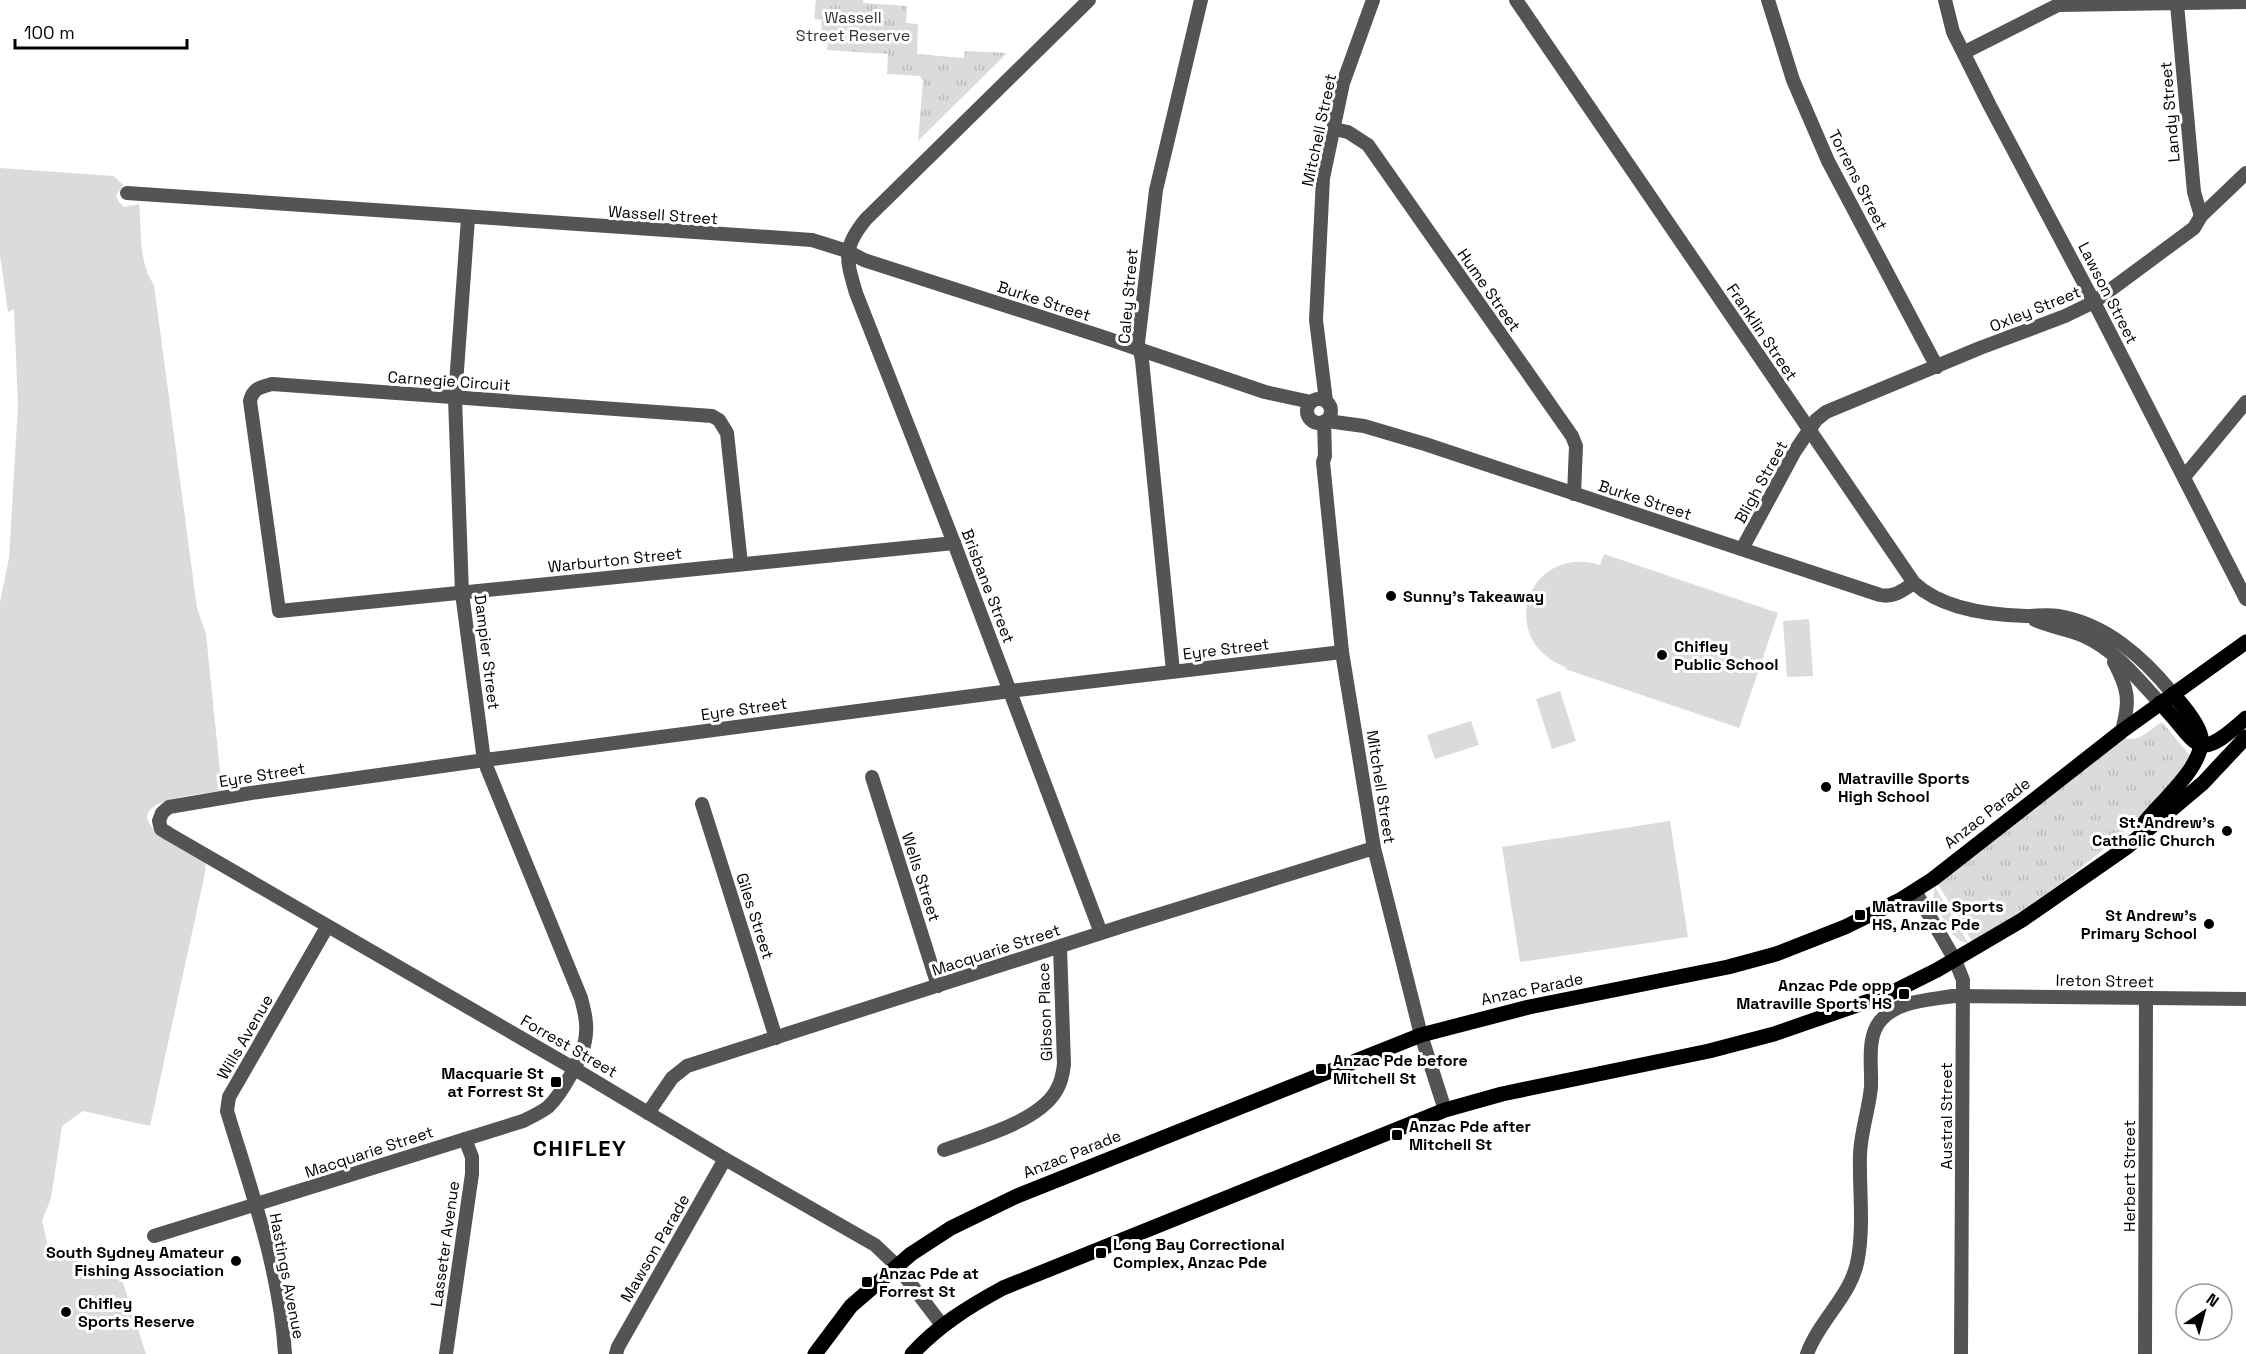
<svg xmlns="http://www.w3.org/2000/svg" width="2246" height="1354" font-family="'Space Grotesk',sans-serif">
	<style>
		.green { fill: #dbdbdb }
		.park { fill: url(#park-tufts) }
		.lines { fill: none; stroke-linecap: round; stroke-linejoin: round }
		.minor { stroke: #545454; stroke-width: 14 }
		.major { stroke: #000; stroke-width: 15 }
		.poi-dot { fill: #000; stroke: #fff; stroke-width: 2 }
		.labels { text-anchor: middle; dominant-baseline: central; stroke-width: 6; stroke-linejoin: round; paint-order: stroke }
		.park-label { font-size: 16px; fill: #323232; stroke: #fff }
		.street-label { font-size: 16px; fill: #000; stroke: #fff }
		.poi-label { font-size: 16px; font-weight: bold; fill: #000; stroke: #fff; text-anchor: start }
		.district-label { font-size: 22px; font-weight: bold; letter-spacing: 1.5px; fill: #000; stroke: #fff }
	</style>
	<defs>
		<pattern id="park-tufts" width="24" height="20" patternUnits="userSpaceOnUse" patternTransform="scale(1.5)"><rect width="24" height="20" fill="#dbdbdb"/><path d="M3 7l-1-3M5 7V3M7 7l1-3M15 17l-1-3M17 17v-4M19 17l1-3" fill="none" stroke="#bababa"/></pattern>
	</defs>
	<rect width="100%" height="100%" fill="#fff"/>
	<g class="green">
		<path d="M 0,168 L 114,176 L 123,185 L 116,196 L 119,202 L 124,207 L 139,204 C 142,232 138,261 154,285 L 197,608 L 206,634 L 222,791 C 206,794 130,798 151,826 C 159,838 192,854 206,862 L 205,873 L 150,1126 L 83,1111 L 62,1126 L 51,1198 L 42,1221 L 50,1255 L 119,1270 L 146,1354 L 0,1354 L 0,602 L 9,558 L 18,406 L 14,309 L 8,312 L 0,255 Z"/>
		<path d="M 1604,554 L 1778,613 L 1739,728 L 1565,669 L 1566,667 C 1495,641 1527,543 1600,565 Z"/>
		<path d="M 1809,619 L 1813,676 L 1787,677 L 1783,621 Z"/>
		<path d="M 1560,691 L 1576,741 L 1552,749 L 1536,699 Z"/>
		<path d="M 1471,721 L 1479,745 L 1435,759 L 1427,735 Z"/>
		<path d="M 1670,821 L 1688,937 L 1520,962 L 1502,847 Z"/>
		<path d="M 1935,887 L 1968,943 C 1950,942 1941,912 1933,898 Z"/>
	</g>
	<g class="park">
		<path d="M 816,0 L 863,0 L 863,3 L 907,6 L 906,23 L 918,24 L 917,54 L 964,58 L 965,51 L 1007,53 L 918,141 L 923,81 L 920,76 L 887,74 L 888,54 L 827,50 L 828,39 L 821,39 L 822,20 L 814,19 Z"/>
		<path d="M 2162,722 L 2192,758 C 2132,834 2055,893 1972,941 L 1938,884 L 2124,737 C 2137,745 2151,728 2162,722 Z"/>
	</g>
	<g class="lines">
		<g class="minor">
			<path d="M 1089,0 L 866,219 C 842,248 846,259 856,293 L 954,543 L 1101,933"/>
			<path d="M 1516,0 L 1914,583 C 1942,609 1988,615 2026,616 C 2037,616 2047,614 2058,616 C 2106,624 2143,657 2173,694"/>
			<path d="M 1768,0 L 1793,80 L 1828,161 L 1937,367"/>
			<path d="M 1945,0 L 1953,32 L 1989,104 L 2094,302 L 2246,599"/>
			<path d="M 2177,4 L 2194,192 L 2201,216"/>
			<path d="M 1965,52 L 2058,5 L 2246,2"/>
			<path d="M 1334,129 L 1348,132 L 1368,145 L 1572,436 L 1576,446 L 1574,494"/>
			<path d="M 127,193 L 812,240 L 847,251 L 864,260 L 1100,336 L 1265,392 L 1311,402"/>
			<circle cx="1319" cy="411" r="12"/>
			<path d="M 1326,401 L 1316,320 L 1323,178 L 1343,83 L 1373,0"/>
			<path d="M 1327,421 L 1364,426 L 1425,444 L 1880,595 C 1894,598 1903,590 1914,583"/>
			<path d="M 1324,422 L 1325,456 L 1323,462 L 1342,652 L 1374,848 L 1421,1035 L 1445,1110"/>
			<path d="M 2184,477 L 2246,402"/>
			<path d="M 1742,549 L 1795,451 L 1816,420 L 1826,412 L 1980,348 L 2065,316 L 2094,302 L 2194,228 L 2201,216 L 2246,173"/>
			<path d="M 741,564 L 727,433 L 719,420 L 712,416 L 272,384 C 261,387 253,388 250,401 L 279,611 L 954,543"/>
			<path d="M 2035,620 C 2050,627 2068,629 2084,636 C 2115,650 2137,678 2160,703"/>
			<path d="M 2114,662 C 2129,690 2130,701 2122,731"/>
			<path d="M 1173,671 L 1142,360 L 1138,343 L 1156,190 L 1201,0"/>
			<path d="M 872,777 L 938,986"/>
			<path d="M 702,804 L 776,1038"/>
			<path d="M 1915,891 L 1955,960 L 1963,980 L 1961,1354"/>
			<path d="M 648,1113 L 672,1078 L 687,1066 L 1129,924 L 1374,848"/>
			<path d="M 944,1150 C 977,1138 1038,1122 1056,1091 C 1061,1083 1063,1074 1064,1064 L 1060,947"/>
			<path d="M 154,1236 L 523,1121 C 531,1117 540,1113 548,1107 C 561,1095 582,1058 585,1041 C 588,1026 585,1013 581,998 L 487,768 L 483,753 L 462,593 L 455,398 L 468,218"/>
			<path d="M 942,1325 L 897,1266 L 875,1245 L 725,1159 L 573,1068 L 169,834 L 161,829 L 159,821 L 162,813 L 169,807 L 251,793 L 485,760 L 1010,691 L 1342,652"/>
			<path d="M 285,1354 C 280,1270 251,1190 227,1111 L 229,1097 L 327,927"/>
			<path d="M 446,1354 L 472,1174 L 472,1157 L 465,1139"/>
			<path d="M 616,1354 L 618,1347 L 725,1159"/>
			<path d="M 1807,1354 C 1819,1320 1853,1294 1858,1258 C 1864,1225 1859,1188 1860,1154 C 1861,1131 1869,1109 1871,1087 C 1872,1067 1866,1036 1881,1020 C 1897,1001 1929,1000 1953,996 L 2246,999"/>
			<path d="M 2145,1354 L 2146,998"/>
		</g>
		<g class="major">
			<path d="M 2160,703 C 2200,743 2193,766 2246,718"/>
			<path d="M 2141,827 C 2157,804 2210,763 2200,733 C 2195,719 2182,705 2173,694"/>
			<path d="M 815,1354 L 851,1306 L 911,1254 L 951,1228 L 1017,1196 L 1421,1035 L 1529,1007 L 1728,967 L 1776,954 L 1845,927 L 1900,900 L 1933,879 L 2122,731 L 2246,642"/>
			<path d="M 912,1354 C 939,1325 968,1307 1003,1288 L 1445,1110 L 1502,1094 L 1709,1051 L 1774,1034 L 1889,994 L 1937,970 L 2022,920 L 2127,847 L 2203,783 L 2246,737"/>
		</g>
	</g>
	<g class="poi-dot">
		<circle cx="1391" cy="596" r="6"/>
		<circle cx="1662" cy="655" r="6"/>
		<circle cx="1826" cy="787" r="6"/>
		<circle cx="2227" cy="831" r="6"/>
		<rect x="1854" y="909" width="12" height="12" rx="3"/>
		<circle cx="2209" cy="924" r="6"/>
		<rect x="1898" y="988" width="12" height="12" rx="3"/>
		<rect x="1315" y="1063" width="12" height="12" rx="3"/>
		<rect x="550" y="1076" width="12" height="12" rx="3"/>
		<rect x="1391" y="1129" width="12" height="12" rx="3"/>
		<rect x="1095" y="1247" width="12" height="12" rx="3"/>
		<circle cx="236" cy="1261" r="6"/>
		<rect x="861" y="1276" width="12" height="12" rx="3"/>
		<circle cx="66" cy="1312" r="6"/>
	</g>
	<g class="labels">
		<g class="park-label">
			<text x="853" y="17">Wassell<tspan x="853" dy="18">Street Reserve</tspan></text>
		</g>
		<g class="street-label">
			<text transform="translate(2170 112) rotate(-95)">Landy Street</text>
			<text transform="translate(1319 130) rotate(-78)">Mitchell Street</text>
			<text transform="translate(1858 180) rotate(63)">Torrens Street</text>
			<text transform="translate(663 215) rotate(4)">Wassell Street</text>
			<text transform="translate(1489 290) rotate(55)">Hume Street</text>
			<text transform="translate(2108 293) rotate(63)">Lawson Street</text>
			<text transform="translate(1128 296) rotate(-85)">Caley Street</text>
			<text transform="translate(1044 301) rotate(18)">Burke Street</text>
			<text transform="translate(2035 309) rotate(-22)">Oxley Street</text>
			<text transform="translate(1762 332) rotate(56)">Franklin Street</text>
			<text transform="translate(449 381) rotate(4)">Carnegie Circuit</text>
			<text transform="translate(1761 482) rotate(-61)">Bligh Street</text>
			<text transform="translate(1645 500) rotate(18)">Burke Street</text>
			<text transform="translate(615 560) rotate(-6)">Warburton Street</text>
			<text transform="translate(988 586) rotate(69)">Brisbane Street</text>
			<text transform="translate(1226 649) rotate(-7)">Eyre Street</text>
			<text transform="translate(487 652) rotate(83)">Dampier Street</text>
			<text transform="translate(744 709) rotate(-8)">Eyre Street</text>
			<text transform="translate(262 775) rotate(-9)">Eyre Street</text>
			<text transform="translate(1381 787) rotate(81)">Mitchell Street</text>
			<text transform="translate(1987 813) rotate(-38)">Anzac Parade</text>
			<text transform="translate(921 877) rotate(72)">Wells Street</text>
			<text transform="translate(755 916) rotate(72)">Giles Street</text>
			<text transform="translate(996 950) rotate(-18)">Macquarie Street</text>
			<text transform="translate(2105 981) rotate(1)">Ireton Street</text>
			<text transform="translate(1532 989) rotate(-12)">Anzac Parade</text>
			<text transform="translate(1045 1012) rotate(-92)">Gibson Place</text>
			<text transform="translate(245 1037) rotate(-60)">Wills Avenue</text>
			<text transform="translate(569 1046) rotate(30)">Forrest Street</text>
			<text transform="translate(1946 1116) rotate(-90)">Austral Street</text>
			<text transform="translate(369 1152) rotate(-18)">Macquarie Street</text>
			<text transform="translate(1072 1154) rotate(-22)">Anzac Parade</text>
			<text transform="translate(2129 1176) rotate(-90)">Herbert Street</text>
			<text transform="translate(445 1244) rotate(-82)">Lasseter Avenue</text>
			<text transform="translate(655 1248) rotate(-60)">Mawson Parade</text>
			<text transform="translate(287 1276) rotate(79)">Hastings Avenue</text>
		</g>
		<g class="poi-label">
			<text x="1403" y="596">Sunny's Takeaway</text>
			<text x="1674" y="646">Chifley<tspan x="1674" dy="18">Public School</tspan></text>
			<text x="1838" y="778">Matraville Sports<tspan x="1838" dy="18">High School</tspan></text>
			<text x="2215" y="822" text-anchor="end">St. Andrew's<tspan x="2215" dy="18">Catholic Church</tspan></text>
			<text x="1872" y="906">Matraville Sports<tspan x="1872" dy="18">HS, Anzac Pde</tspan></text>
			<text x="2197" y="915" text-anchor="end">St Andrew's<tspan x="2197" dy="18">Primary School</tspan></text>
			<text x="1892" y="985" text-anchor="end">Anzac Pde opp<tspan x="1892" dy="18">Matraville Sports HS</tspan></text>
			<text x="1333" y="1060">Anzac Pde before<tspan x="1333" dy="18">Mitchell St</tspan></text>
			<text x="544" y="1073" text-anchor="end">Macquarie St<tspan x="544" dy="18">at Forrest St</tspan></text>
			<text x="1409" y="1126">Anzac Pde after<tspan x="1409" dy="18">Mitchell St</tspan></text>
			<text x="1113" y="1244">Long Bay Correctional<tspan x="1113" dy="18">Complex, Anzac Pde</tspan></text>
			<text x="224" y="1252" text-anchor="end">South Sydney Amateur<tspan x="224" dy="18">Fishing Association</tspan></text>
			<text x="879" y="1273">Anzac Pde at<tspan x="879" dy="18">Forrest St</tspan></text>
			<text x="78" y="1303">Chifley<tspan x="78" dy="18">Sports Reserve</tspan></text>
		</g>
		<g class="district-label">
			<text x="580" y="1148">CHIFLEY</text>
		</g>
	</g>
	<g transform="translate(2204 1312) rotate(36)"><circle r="28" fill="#ffffff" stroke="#999999" stroke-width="1.5"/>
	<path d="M0-4.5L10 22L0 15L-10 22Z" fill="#000000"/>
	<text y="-9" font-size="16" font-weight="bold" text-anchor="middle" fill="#000000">N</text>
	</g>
	<path d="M15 39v9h172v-9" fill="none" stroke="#000000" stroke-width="3"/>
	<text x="24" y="39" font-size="18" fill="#000000" stroke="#ffffff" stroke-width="4.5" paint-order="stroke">100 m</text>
</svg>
